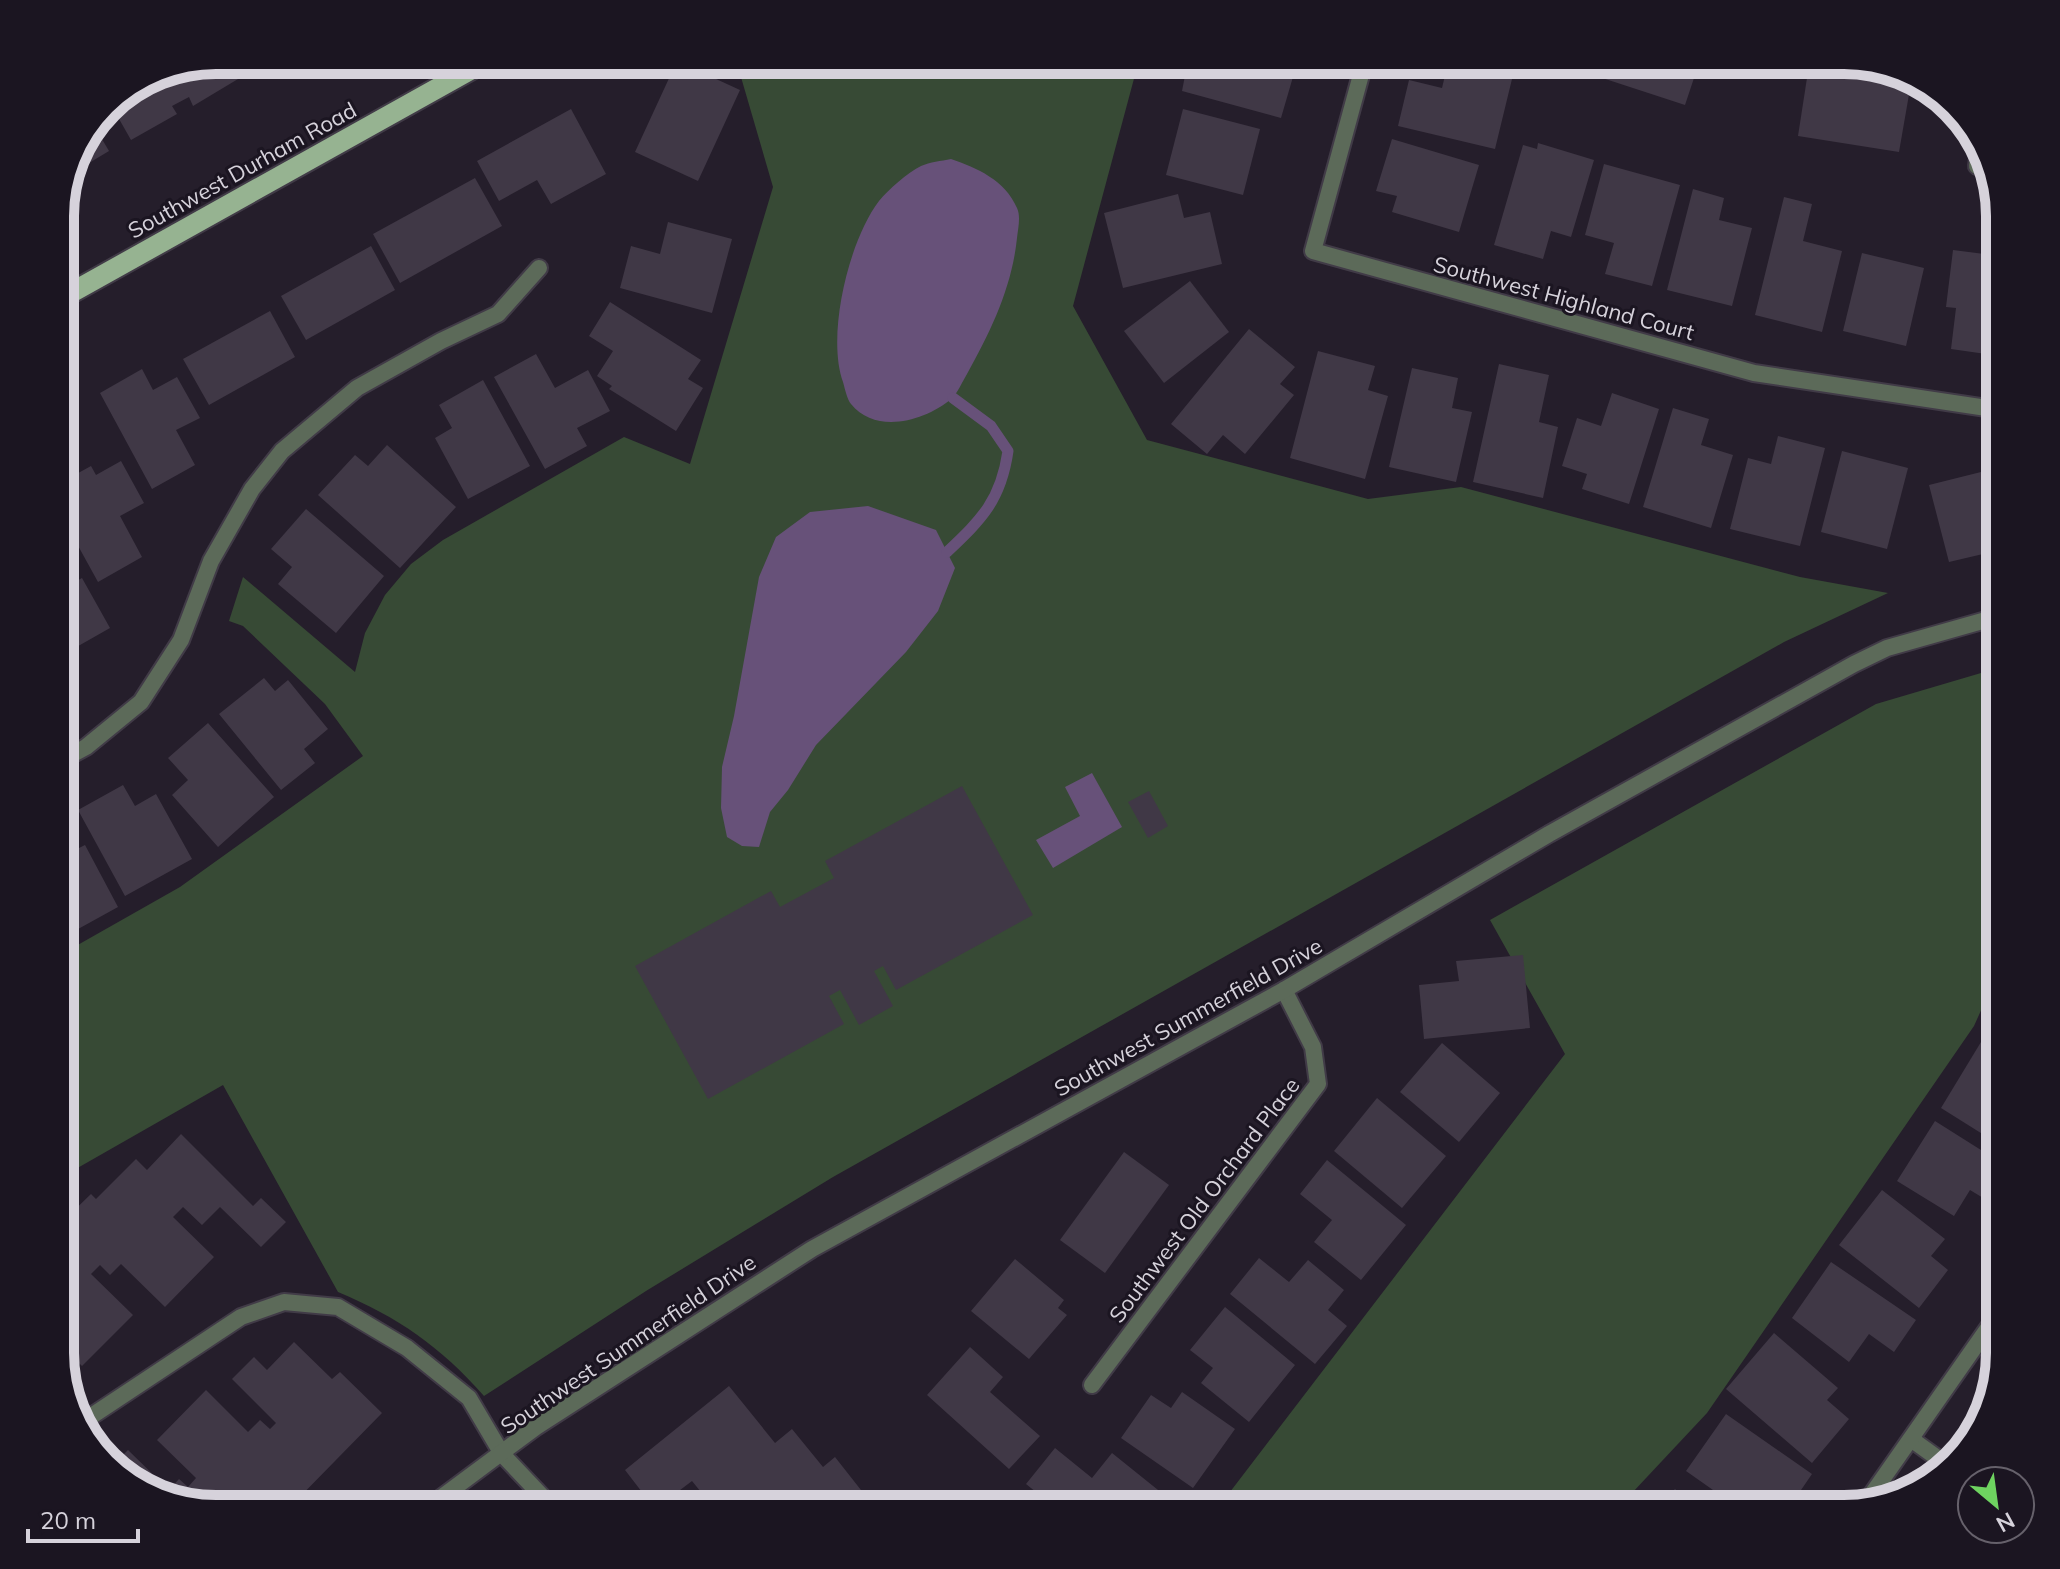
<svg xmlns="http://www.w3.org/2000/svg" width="2060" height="1569" font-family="Mulish,sans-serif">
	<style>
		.green { fill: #374a35 }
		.water { fill: #675179 }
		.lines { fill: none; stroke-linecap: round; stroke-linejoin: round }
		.stream { stroke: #675179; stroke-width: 11 }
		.building { fill: #403846 }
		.service-casing { stroke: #413b47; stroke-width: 20 }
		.minor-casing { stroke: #413b47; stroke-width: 20 }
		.primary-casing { stroke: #413b47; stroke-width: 24 }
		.service { stroke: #5c6a59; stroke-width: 16 }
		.minor { stroke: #5c6a59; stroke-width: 16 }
		.primary { stroke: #96b391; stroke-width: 20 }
		.labels { text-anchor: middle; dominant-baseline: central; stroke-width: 6; stroke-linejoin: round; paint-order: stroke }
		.street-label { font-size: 22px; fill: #d6d2db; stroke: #1b1521 }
		.rim { fill: none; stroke: #d6d2db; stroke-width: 10 }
	</style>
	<rect width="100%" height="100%" fill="#251e2b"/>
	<g class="green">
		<path d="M 736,60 L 1139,60 L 1073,306 L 1147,440 L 1368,499 L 1461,487 L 1800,577 L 1888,593 L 1784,642 L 833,1177 L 646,1291 L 484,1396 C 441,1347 398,1317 338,1292 L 223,1085 L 60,1178 L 60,955 L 180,887 L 363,756 L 325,704 L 243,626 L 229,621 L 243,577 L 355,672 L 365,633 L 385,595 L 411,564 L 443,540 L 624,437 L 690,464 L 773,187 Z"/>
		<path d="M 1981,673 L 2000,745 L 2000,968 L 1974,1026 L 1707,1413 L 1617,1509 L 1217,1509 L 1565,1054 L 1490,920 L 1876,704 Z"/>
	</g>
	<g class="water">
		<path d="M 951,159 C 977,168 1005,180 1017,208 C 1021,216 1018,229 1017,238 C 1012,287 991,331 967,374 C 962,382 958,393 951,399 C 925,421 876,435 851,404 C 847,399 845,389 843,382 C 826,335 849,240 879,201 C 889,189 907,173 921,166 C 930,162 941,161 951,159 Z"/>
		<path d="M 868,506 L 936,530 L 955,568 L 938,611 L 906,652 L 816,745 L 788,790 L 770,812 L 759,847 L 742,846 L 727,837 L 721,808 L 722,767 L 734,716 L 759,577 L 776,537 L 810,512 Z"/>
		<path d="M 1092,773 L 1122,827 L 1053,868 L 1036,840 L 1080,816 L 1065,787 Z"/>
	</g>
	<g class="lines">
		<path class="stream" d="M 947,552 C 982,519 1001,500 1008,451 L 991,426 L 953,398"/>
	</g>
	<g class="building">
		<path d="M 216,60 L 228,60 L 238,79 L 193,106 L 189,97 L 172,106 L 177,114 L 131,140 L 110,103 L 113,99 L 157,72 Z"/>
		<path d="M 1188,60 L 1273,60 L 1272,64 L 1295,70 L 1281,118 L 1182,91 Z"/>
		<path d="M 1592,60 L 1700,60 L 1685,105 L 1587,73 Z"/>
		<path d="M 677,61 L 740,90 L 698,181 L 635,152 Z"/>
		<path d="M 1448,63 L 1512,79 L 1495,149 L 1398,126 L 1409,80 L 1442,88 Z"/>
		<path d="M 1809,65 L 1911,83 L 1899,152 L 1798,136 Z"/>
		<path d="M 571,109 L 606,174 L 551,204 L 537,180 L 499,201 L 477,161 Z"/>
		<path d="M 1183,109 L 1260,129 L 1243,195 L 1166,175 Z"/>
		<path d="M 93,124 L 109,151 L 69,175 L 76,147 Z"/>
		<path d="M 1392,139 L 1479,165 L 1459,232 L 1392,212 L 1397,196 L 1376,191 Z"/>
		<path d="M 1538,143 L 1594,160 L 1571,237 L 1551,231 L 1543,259 L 1494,245 L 1523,145 L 1537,149 Z"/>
		<path d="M 1604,164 L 1680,185 L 1652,286 L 1605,274 L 1614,243 L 1585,235 Z"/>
		<path d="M 475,178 L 502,226 L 400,283 L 373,234 Z"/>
		<path d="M 1693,189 L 1724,198 L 1719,220 L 1752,228 L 1732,306 L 1667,290 Z"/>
		<path d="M 1178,194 L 1184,218 L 1210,212 L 1222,264 L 1123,288 L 1104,213 Z"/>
		<path d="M 1784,197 L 1812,204 L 1803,241 L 1842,251 L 1822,332 L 1755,315 Z"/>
		<path d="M 668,222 L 732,239 L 712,313 L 620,288 L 631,246 L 660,254 Z"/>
		<path d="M 371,246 L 395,290 L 306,340 L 281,296 Z"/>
		<path d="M 1953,250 L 2000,256 L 2000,356 L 1951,349 L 1956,308 L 1946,307 Z"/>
		<path d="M 1862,253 L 1924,268 L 1906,346 L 1843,331 Z"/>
		<path d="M 1190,281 L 1229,332 L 1164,383 L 1124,331 Z"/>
		<path d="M 610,302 L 701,360 L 688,379 L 703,388 L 676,431 L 609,389 L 612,386 L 597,376 L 613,351 L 589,336 Z"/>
		<path d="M 270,311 L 295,357 L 209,405 L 183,359 Z"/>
		<path d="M 1249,329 L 1295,367 L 1280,384 L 1294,395 L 1245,454 L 1223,435 L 1207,454 L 1171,424 Z"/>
		<path d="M 1318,351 L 1375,366 L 1368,390 L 1388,396 L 1365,479 L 1290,458 Z"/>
		<path d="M 536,354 L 555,388 L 588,370 L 610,411 L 577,428 L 587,446 L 545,469 L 494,377 Z"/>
		<path d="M 1499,364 L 1549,375 L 1539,422 L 1558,427 L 1543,498 L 1473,482 Z"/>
		<path d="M 1412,368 L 1458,378 L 1452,408 L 1472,412 L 1456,482 L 1389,467 Z"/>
		<path d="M 142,369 L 153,390 L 177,377 L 200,418 L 176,430 L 195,465 L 152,489 L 100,393 Z"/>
		<path d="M 483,380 L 530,466 L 468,499 L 435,438 L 452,428 L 439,405 Z"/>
		<path d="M 1612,393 L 1659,409 L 1629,504 L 1582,489 L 1587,474 L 1562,466 L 1577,418 L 1601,426 Z"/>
		<path d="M 1673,408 L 1709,419 L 1701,445 L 1733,455 L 1711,528 L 1643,507 Z"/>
		<path d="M 1778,436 L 1825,448 L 1800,546 L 1730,529 L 1748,458 L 1771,464 Z"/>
		<path d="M 387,445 L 456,507 L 400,568 L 318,495 L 355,455 L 368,466 Z"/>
		<path d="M 1842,451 L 1908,468 L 1887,549 L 1821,532 Z"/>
		<path d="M 121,461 L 144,503 L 120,516 L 142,557 L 98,582 L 60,513 L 60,483 L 91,466 L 96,475 Z"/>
		<path d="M 1989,470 L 1997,501 L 2000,501 L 2000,550 L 1949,562 L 1929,485 Z"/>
		<path d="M 306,509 L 384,576 L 336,633 L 278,584 L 292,567 L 271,549 Z"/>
		<path d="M 82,578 L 110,628 L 73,649 L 78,658 L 60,668 L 60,590 Z"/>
		<path d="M 264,678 L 275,691 L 288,680 L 328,729 L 304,749 L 315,763 L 281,790 L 219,714 Z"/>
		<path d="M 208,723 L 274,797 L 218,847 L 172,795 L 188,780 L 168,758 Z"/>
		<path d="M 123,785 L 135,806 L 156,794 L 192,859 L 125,896 L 78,810 Z"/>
		<path d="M 962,786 L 1033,915 L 896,990 L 883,966 L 874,971 L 893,1006 L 859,1025 L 840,990 L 829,996 L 844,1024 L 708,1099 L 635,966 L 771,891 L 780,907 L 834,878 L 825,861 Z"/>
		<path d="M 1149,791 L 1168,826 L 1148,838 L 1128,802 Z"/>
		<path d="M 60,842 L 67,854 L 85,845 L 118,907 L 60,939 Z"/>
		<path d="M 1523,955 L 1530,1028 L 1424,1039 L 1419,985 L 1459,981 L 1456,961 Z"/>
		<path d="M 1981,1042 L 2000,1054 L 2000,1145 L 1941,1108 Z"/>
		<path d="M 1442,1043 L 1500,1093 L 1459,1142 L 1400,1092 Z"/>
		<path d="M 1377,1098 L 1446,1156 L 1402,1208 L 1334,1151 Z"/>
		<path d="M 1935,1121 L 2000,1162 L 2000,1204 L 1998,1207 L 1970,1190 L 1954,1216 L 1897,1181 Z"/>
		<path d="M 181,1134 L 253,1206 L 261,1198 L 286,1222 L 261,1247 L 220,1207 L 202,1225 L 183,1207 L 173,1217 L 214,1257 L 165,1307 L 121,1264 L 110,1275 L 100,1265 L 91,1274 L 133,1315 L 82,1366 L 60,1344 L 60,1224 L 91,1194 L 96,1199 L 136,1159 L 147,1170 Z"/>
		<path d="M 1124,1152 L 1169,1185 L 1105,1273 L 1060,1240 Z"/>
		<path d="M 1327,1160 L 1406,1225 L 1361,1280 L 1314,1242 L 1332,1220 L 1300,1194 Z"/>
		<path d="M 1882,1190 L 1945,1239 L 1931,1256 L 1948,1270 L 1919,1308 L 1839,1245 Z"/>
		<path d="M 1259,1258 L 1289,1282 L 1308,1260 L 1344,1290 L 1328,1310 L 1347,1326 L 1315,1364 L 1230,1294 Z"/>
		<path d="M 1015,1259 L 1064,1300 L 1058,1308 L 1067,1315 L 1029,1359 L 971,1311 Z"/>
		<path d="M 1831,1262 L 1916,1320 L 1894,1352 L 1869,1334 L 1849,1362 L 1792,1318 Z"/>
		<path d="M 1225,1307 L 1295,1365 L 1249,1422 L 1201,1383 L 1213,1368 L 1190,1350 Z"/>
		<path d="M 1774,1333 L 1838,1388 L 1827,1400 L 1849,1419 L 1812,1463 L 1726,1389 Z"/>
		<path d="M 294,1342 L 332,1379 L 340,1372 L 382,1413 L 288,1509 L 216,1509 L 121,1476 L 112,1466 L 128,1450 L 169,1490 L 179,1479 L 188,1487 L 196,1478 L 157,1440 L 206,1390 L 248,1432 L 260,1420 L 270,1429 L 276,1423 L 232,1379 L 254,1357 L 267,1370 Z"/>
		<path d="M 970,1347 L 1003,1377 L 990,1392 L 1040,1436 L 1009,1469 L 927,1395 Z"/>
		<path d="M 729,1386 L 775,1443 L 792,1429 L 823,1467 L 835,1457 L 872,1504 L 866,1509 L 772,1509 L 765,1501 L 755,1509 L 751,1505 L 745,1509 L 689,1509 L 705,1497 L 692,1481 L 655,1509 L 625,1470 Z"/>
		<path d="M 1182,1392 L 1235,1429 L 1193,1488 L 1121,1438 L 1151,1395 L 1171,1408 Z"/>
		<path d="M 1726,1414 L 1812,1474 L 1788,1509 L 1782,1509 L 1759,1494 L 1749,1509 L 1740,1509 L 1686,1471 Z"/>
		<path d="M 1055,1448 L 1092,1478 L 1112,1453 L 1168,1498 L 1159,1509 L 1057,1509 L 1026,1484 Z"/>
		<path d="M 1675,1489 L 1696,1509 L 1656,1509 Z"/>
	</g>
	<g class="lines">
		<g class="service-casing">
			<path id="service" d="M 1977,166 L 1980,143"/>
		</g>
		<g class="minor-casing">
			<g id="minor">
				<path d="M 1365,60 L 1313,251 L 1754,373 L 2000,410"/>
				<path d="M 60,761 L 86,747 L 141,702 L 181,640 L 211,561 L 252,489 L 282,451 L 357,388 L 441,341 L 498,314 L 539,268"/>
				<path d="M 1092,1385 L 1318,1084 L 1313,1047 L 1284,990"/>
				<path d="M 78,1425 L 241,1317 L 284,1302 L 338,1307 L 407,1348 L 469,1398 L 502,1454 L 554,1509"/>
				<path d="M 1911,1439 L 1947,1465"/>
				<path d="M 1865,1504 L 2000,1311"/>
				<path d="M 426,1509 L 536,1427 L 812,1249 L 1284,990 L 1549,834 L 1854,664 L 1887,648 L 2000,616"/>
			</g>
		</g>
		<g class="primary-casing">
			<path id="primary" d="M 60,299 L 488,60"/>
		</g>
		<use href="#service" class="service"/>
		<use href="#minor" class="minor"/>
		<use href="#primary" class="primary"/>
	</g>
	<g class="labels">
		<g class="street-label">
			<text transform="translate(242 170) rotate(-29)">Southwest Durham Road</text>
			<text transform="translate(1564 298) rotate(15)">Southwest Highland Court</text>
			<text transform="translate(1188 1017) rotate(-29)">Southwest Summerfield Drive</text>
			<text transform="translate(1204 1200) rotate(-53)">Southwest Old Orchard Place</text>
			<text transform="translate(628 1344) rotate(-34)">Southwest Summerfield Drive</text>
		</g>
	</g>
	<path d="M0 0H2060V1569H0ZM216 74H1844A142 142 0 0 1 1986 216V1353A142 142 0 0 1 1844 1495H216A142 142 0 0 1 74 1353V216A142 142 0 0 1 216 74Z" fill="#1b1521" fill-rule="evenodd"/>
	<path class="rim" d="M216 74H1844A142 142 0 0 1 1986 216V1353A142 142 0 0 1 1844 1495H216A142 142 0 0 1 74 1353V216A142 142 0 0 1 216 74Z"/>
	<g transform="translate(1996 1505) rotate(151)"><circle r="38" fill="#1b1521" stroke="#66616b" stroke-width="2"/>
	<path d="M0-6L14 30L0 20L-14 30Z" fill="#6ed360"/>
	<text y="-12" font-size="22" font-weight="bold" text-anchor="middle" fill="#d6d2db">N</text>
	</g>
	<path d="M28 1529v12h110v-12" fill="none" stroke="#d6d2db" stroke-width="4"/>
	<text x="40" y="1529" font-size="24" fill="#d6d2db" stroke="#1b1521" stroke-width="6" paint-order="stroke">20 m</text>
</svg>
